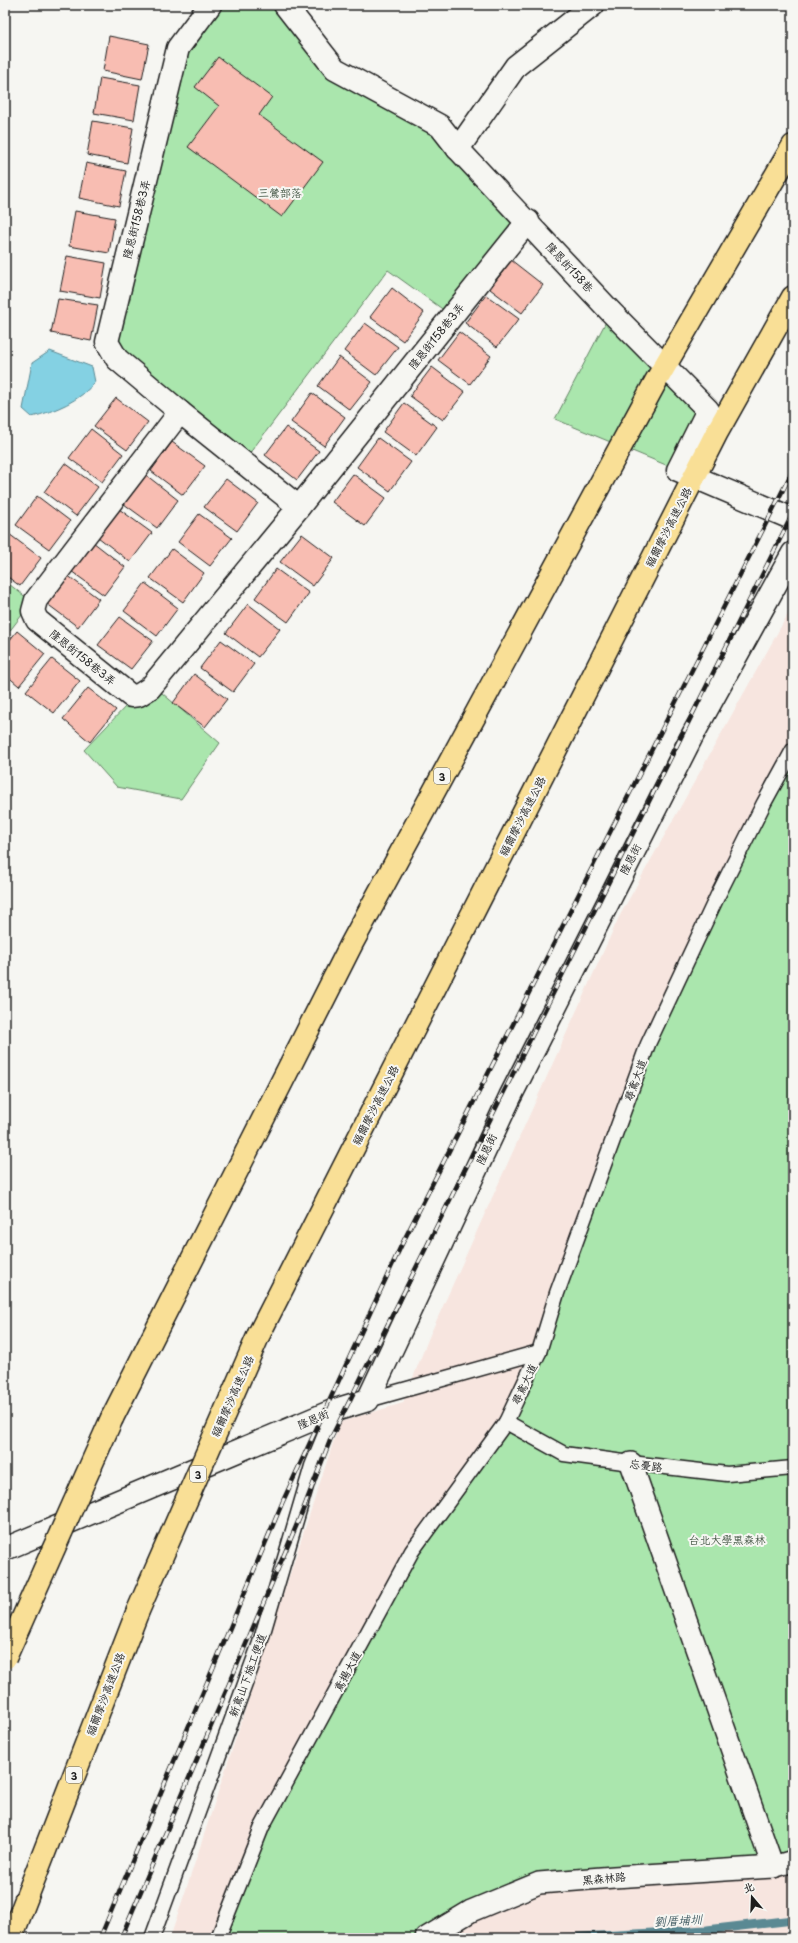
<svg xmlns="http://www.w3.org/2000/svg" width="798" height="1943" font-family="'Playpen Sans','LXGW WenKai TC',sans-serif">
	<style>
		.built { fill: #f7e5df }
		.green { fill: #aae6ad; stroke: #638164 }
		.water { fill: #84d1e3; stroke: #5a8993 }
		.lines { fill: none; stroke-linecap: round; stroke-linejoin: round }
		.stream { stroke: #5a8993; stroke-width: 9 }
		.building { fill: #f8bdb2; stroke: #1c1c1c }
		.service-casing { stroke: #1c1c1c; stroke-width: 17 }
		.pedestrian-casing { stroke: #1c1c1c; stroke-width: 24 }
		.minor-casing { stroke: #1c1c1c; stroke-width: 25 }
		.tertiary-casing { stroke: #1c1c1c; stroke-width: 25 }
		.motorway-casing { stroke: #1c1c1c; stroke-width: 25 }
		.service { stroke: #f6f6f2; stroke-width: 14 }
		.pedestrian { stroke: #f6f6f2; stroke-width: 21 }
		.minor { stroke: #f6f6f2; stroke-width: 22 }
		.tertiary { stroke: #f6f6f2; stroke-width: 22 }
		.motorway { stroke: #f9df96; stroke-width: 22 }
		.rail-casing { stroke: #1c1c1c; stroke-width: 4.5 }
		.rail { stroke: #f6f6f2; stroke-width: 3; stroke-dasharray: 9; stroke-linecap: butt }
		.motorway-bridge-casing { stroke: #1c1c1c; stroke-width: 25; stroke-linecap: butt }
		.motorway-bridge { stroke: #f9df96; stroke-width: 22 }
		.labels { text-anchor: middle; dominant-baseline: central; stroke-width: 4; stroke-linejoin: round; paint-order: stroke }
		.shield { fill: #f6f6f2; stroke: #5d5d5c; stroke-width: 1 }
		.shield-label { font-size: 10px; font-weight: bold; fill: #1c1c1c }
		.park-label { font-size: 11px; fill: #475948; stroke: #f6f6f2 }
		.street-label { font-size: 11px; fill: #1c1c1c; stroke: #f6f6f2 }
		.water-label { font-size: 12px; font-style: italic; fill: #405b62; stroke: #f6f6f2 }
	</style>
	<rect width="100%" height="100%" fill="#f6f6f2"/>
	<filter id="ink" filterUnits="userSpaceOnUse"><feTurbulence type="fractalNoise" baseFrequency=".025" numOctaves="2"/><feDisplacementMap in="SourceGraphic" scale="8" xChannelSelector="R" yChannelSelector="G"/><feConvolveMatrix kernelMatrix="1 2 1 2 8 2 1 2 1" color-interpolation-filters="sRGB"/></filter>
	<g filter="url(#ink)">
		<path class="built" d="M 793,605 L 793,1938 L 170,1938 L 340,1422 L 403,1403 L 429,1337 L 619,917 Z"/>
		<g class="green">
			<path d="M 210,5 L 285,5 L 335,69 L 440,126 L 528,221 L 452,316 L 388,270 L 243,462 L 107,342 L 178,48 Z"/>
			<path d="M 611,312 L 708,410 L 678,470 L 555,419 Z"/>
			<path d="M 5,581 L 32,602 L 5,637 Z"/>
			<path d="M 162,693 L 220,743 L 181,799 L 117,787 L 84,750 L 128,704 Z"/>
			<path d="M 793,750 L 793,1861 L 539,1883 L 426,1938 L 218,1938 L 262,1827 L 412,1551 L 507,1422 L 648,1044 Z"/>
		</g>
		<path class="water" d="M 50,351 L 92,367 L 95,382 C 80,401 55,411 32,417 L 23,409 L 32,363 Z"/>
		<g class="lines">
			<path class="stream" d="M 563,1938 L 707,1930 L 793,1920"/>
		</g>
		<g class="building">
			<path d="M 109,36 L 149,44 L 142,79 L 103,71 Z"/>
			<path d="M 218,57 L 272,97 L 259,115 L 323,162 L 282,217 L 188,147 L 219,106 L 195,87 Z"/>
			<path d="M 100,78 L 140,85 L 134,120 L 94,113 Z"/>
			<path d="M 93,121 L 133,128 L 127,163 L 87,155 Z"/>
			<path d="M 86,163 L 126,171 L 119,206 L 79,198 Z"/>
			<path d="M 75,211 L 115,218 L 109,253 L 69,246 Z"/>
			<path d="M 67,256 L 106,263 L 100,298 L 60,291 Z"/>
			<path d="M 511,260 L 543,285 L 522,313 L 490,289 Z"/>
			<path d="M 392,288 L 424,313 L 403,341 L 370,317 Z"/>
			<path d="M 486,295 L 519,319 L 497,347 L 465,323 Z"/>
			<path d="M 58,299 L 98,305 L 91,341 L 51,333 Z"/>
			<path d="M 365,323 L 398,347 L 376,375 L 344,351 Z"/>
			<path d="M 459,332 L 491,356 L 470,384 L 438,360 Z"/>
			<path d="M 339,357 L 372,382 L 350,410 L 318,386 Z"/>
			<path d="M 432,367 L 465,392 L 443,420 L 410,396 Z"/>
			<path d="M 312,393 L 345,417 L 324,446 L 291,422 Z"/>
			<path d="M 116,398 L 148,422 L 127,450 L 94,426 Z"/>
			<path d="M 404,403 L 437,427 L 416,456 L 383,432 Z"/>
			<path d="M 286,427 L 319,451 L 297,480 L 265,455 Z"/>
			<path d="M 91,429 L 123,454 L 102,482 L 69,458 Z"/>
			<path d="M 378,438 L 411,462 L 390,491 L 357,467 Z"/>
			<path d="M 172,442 L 205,466 L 183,495 L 151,471 Z"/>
			<path d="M 65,463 L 98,487 L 76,516 L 44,492 Z"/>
			<path d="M 353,474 L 386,498 L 365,526 L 332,502 Z"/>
			<path d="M 146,475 L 178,500 L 157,528 L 124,504 Z"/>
			<path d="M 226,479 L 258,503 L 237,531 L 204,507 Z"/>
			<path d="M 37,496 L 70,521 L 49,549 L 16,525 Z"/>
			<path d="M 119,509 L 152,533 L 130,562 L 98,537 Z"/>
			<path d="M 199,514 L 232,538 L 210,566 L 178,542 Z"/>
			<path d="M 9,534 L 41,558 L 20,586 L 5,575 L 5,539 Z"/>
			<path d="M 302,534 L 334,558 L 313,586 L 280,562 Z"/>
			<path d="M 93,542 L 125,567 L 104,595 L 71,571 Z"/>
			<path d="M 172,549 L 204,573 L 183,602 L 150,578 Z"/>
			<path d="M 276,569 L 309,593 L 288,622 L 255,598 Z"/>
			<path d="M 67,575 L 99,599 L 78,627 L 46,603 Z"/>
			<path d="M 145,583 L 178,608 L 157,636 L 124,611 Z"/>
			<path d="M 248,604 L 280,629 L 258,657 L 226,633 Z"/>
			<path d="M 120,617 L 153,641 L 131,669 L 98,645 Z"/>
			<path d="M 17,631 L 45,654 L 19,686 L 5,674 L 5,646 Z"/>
			<path d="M 221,640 L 254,664 L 233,692 L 200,668 Z"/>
			<path d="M 52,659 L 80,681 L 54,713 L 26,691 Z"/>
			<path d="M 194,674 L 227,699 L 205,727 L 173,703 Z"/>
			<path d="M 88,688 L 116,710 L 90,742 L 63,719 Z"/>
		</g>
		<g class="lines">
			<g class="service-casing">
				<g id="service">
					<path d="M 368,1400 L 539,1352"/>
					<path d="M 506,1422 L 564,1454 L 631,1463 L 727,1474 L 793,1468"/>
					<path d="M 152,1938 L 260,1643 L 312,1466 L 335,1410"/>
					<path d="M 218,1938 L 262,1827 L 412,1551 L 506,1422 L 539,1352 L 557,1293 L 648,1044 L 717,897 L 764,803 L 793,750"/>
				</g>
			</g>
			<g class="pedestrian-casing">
				<g id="pedestrian">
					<path d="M 631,1463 L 773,1867"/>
					<path d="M 426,1938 L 471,1911 L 539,1883 L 614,1877 L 773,1867 L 793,1861"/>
				</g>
			</g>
			<g class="minor-casing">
				<g id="minor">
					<path d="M 210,5 L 178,48 L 107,342 L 117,359 L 180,412 L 299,507"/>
					<path d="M 285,5 L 335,69 L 440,126 L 458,149 L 611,312 L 708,410 L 678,470 L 793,519"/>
					<path d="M 458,149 L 516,66 L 593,5"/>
					<path d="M 180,412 L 36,600 L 33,611 L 37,620 L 131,696 L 139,695 L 150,688 L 299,507 L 528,221"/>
				</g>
			</g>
			<g class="tertiary-casing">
				<path id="tertiary" d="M 5,1549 L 335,1410 L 368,1400 L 510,1097 L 691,738 L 793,553"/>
			</g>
			<g class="motorway-casing">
				<g id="motorway">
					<path d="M 259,1334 L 717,432 L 793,297"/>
					<path d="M 112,1418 L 352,943 L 656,381 L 793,146"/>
					<path d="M 11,1938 L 137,1613"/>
				</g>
			</g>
			<use href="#service" class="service"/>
			<use href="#pedestrian" class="pedestrian"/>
			<use href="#minor" class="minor"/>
			<use href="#tertiary" class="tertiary"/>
			<use href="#motorway" class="motorway"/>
			<g class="rail-casing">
				<g id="rail">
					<path d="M 100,1938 L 283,1501 L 401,1246 L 793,470"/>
					<path d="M 121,1938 L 303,1510 L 331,1438 L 793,513"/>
				</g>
			</g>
			<use href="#rail" class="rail"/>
			<g class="motorway-bridge-casing">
				<g id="motorway-bridge">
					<path d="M 137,1613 L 259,1334"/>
					<path d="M 5,1658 L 112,1418"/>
				</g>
			</g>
			<use href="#motorway-bridge" class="motorway-bridge"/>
		</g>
	</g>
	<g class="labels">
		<g class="shield">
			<rect x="434" y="768" width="16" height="16" rx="3"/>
			<rect x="190" y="1466" width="16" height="16" rx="3"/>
			<rect x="66" y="1767" width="16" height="16" rx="3"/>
		</g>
		<g class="shield-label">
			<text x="442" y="776">3</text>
			<text x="198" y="1474">3</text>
			<text x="74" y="1775">3</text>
		</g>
		<g class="park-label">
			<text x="280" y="192">三鶯部落</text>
			<text x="727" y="1539">台北大學黒森林</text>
		</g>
		<g class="street-label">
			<text transform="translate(136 219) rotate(-76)">隆恩街158巷3弄</text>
			<text transform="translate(570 267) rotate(47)">隆恩街158巷</text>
			<text transform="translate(436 336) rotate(-51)">隆恩街158巷3弄</text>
			<text transform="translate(668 527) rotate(-63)">福爾摩沙高速公路</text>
			<text transform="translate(83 657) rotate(39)">隆恩街158巷3弄</text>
			<text transform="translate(522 816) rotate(-63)">福爾摩沙高速公路</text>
			<text transform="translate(630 859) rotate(-63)">隆恩街</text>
			<text transform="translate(635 1080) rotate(-70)">尋鳶大道</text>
			<text transform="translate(375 1105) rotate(-63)">福爾摩沙高速公路</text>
			<text transform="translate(486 1149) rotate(-65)">隆恩街</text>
			<text transform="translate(524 1384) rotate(-65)">尋鳶大道</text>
			<text transform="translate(232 1396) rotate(-66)">福爾摩沙高速公路</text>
			<text transform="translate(313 1419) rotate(-23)">隆恩街</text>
			<text transform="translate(646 1465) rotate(7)">忘憂路</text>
			<text transform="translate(347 1671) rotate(-62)">鳶揚大道</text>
			<text transform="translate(247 1675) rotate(-70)">新鳶山下施工便道</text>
			<text transform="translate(105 1694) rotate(-69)">福爾摩沙高速公路</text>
			<text transform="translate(604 1878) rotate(-5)">黑森林路</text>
		</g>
		<g class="water-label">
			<text transform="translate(678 1920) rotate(-3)">劉厝埔圳</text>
		</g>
	</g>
	<rect width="798" height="1943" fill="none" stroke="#f6f6f2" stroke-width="20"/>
	<rect x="10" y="10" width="778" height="1923" fill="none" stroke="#1c1c1c" stroke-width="1.5" filter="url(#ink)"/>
	<g transform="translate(752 1897) rotate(341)" stroke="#f6f6f2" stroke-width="3" paint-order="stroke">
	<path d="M0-3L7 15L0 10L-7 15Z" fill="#1c1c1c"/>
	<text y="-6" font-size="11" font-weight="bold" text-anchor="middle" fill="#1c1c1c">北</text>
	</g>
</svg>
